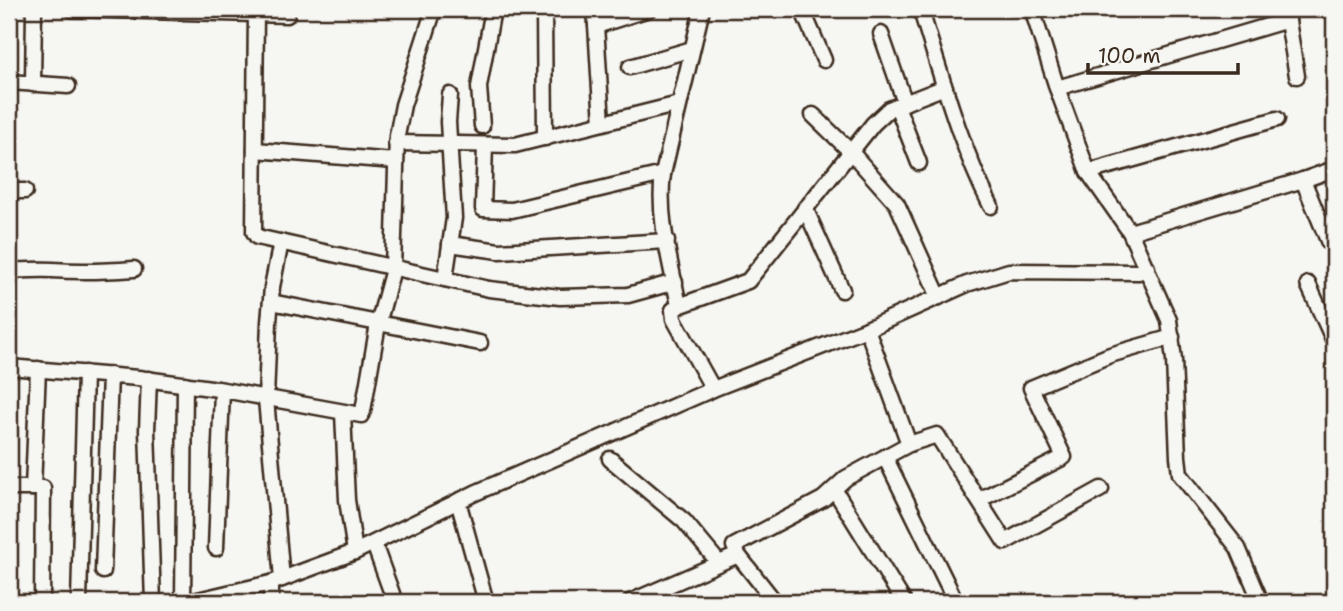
<svg xmlns="http://www.w3.org/2000/svg" width="1343" height="611" font-family="'Shantell Sans',sans-serif">
	<style>
		.lines { fill: none; stroke-linecap: round; stroke-linejoin: round }
		.minor-casing { stroke: #3b2a1e; stroke-width: 19 }
		.minor { stroke: #f6f6f2; stroke-width: 14 }
	</style>
	<rect width="100%" height="100%" fill="#f6f6f2"/>
	<filter id="ink" filterUnits="userSpaceOnUse"><feTurbulence type="fractalNoise" baseFrequency=".0143" numOctaves="2"/><feDisplacementMap in="SourceGraphic" scale="14" xChannelSelector="R" yChannelSelector="G"/><feConvolveMatrix kernelMatrix="1 2 1 2 8 2 1 2 1" color-interpolation-filters="sRGB"/></filter>
	<g filter="url(#ink)">
		<g class="lines">
			<g class="minor-casing">
				<g id="minor">
					<path d="M 72,9 L 287,15"/>
					<path d="M 256,9 L 254,232 L 257,237 L 489,289 L 560,297 L 628,295 L 675,282"/>
					<path d="M 544,9 L 545,138"/>
					<path d="M 595,9 L 602,123"/>
					<path d="M 802,9 L 824,60"/>
					<path d="M 924,9 L 922,14 C 942,78 960,145 991,206"/>
					<path d="M 1032,9 L 1057,88 L 1088,172 L 1130,232 L 1169,320 L 1174,360 L 1178,457 L 1180,474 L 1238,548 L 1261,602"/>
					<path d="M 1286,9 L 1297,76"/>
					<path d="M 596,26 L 649,9"/>
					<path d="M 881,34 L 905,103"/>
					<path d="M 630,67 L 692,49"/>
					<path d="M 9,82 L 68,86"/>
					<path d="M 33,84 L 34,9"/>
					<path d="M 1057,88 L 1288,20"/>
					<path d="M 897,106 L 919,163"/>
					<path d="M 813,115 L 850,151 L 897,204 L 939,297"/>
					<path d="M 482,126 L 479,87 L 493,9"/>
					<path d="M 396,143 L 515,145 L 679,104"/>
					<path d="M 485,145 L 483,209 L 512,210 L 663,174"/>
					<path d="M 255,150 L 395,161"/>
					<path d="M 1088,172 L 1277,119"/>
					<path d="M 1303,180 L 1329,243"/>
					<path d="M 9,191 L 25,191"/>
					<path d="M 805,208 L 842,290"/>
					<path d="M 1130,232 L 1303,180 L 1334,169"/>
					<path d="M 281,242 L 272,287 L 269,322 L 266,399 L 282,579"/>
					<path d="M 450,244 L 499,251 L 667,241"/>
					<path d="M 9,270 C 23,271 38,269 52,270 C 80,272 107,271 134,269"/>
					<path d="M 445,279 L 454,218 L 448,122 L 450,95"/>
					<path d="M 1308,284 L 1334,341"/>
					<path d="M 271,302 L 480,343"/>
					<path d="M 679,306 C 671,263 657,217 663,174 L 702,9"/>
					<path d="M 9,367 L 138,378 L 218,389 L 361,415 L 363,411 L 378,324 L 393,269 L 397,136 L 403,105 L 434,9"/>
					<path d="M 149,379 L 147,430 L 153,602"/>
					<path d="M 713,389 L 674,319 L 673,310 L 679,306 L 748,281 L 873,124 L 889,109 L 945,87"/>
					<path d="M 343,413 L 347,500 L 355,552"/>
					<path d="M 909,444 L 937,435 L 1005,542 L 1101,489"/>
					<path d="M 885,457 L 956,602"/>
					<path d="M 610,459 L 684,521 L 719,563"/>
					<path d="M 9,488 L 43,488 L 42,602"/>
					<path d="M 33,488 L 38,369"/>
					<path d="M 834,489 L 904,602"/>
					<path d="M 979,500 L 1064,457 L 1031,388 L 1110,355 L 1172,337"/>
					<path d="M 458,501 L 486,602"/>
					<path d="M 374,544 L 395,602"/>
					<path d="M 216,548 L 222,390"/>
					<path d="M 103,571 L 110,375"/>
					<path d="M 271,583 L 271,602"/>
					<path d="M 79,602 L 85,373"/>
					<path d="M 183,602 L 185,384"/>
					<path d="M 189,602 L 271,583 L 355,552 L 475,493 L 713,389 L 867,329 L 967,284 L 1009,271 L 1139,272 L 1147,268"/>
					<path d="M 630,602 L 738,555"/>
					<path d="M 775,602 L 738,555 L 734,546 L 823,499 L 846,478 L 909,444 L 867,329"/>
				</g>
			</g>
			<use href="#minor" class="minor"/>
		</g>
	</g>
	<rect width="1343" height="611" fill="none" stroke="#f6f6f2" stroke-width="35"/>
	<rect x="18" y="18" width="1308" height="576" fill="none" stroke="#3b2a1e" stroke-width="2.5" filter="url(#ink)"/>
	<path d="M1088 63v10h150v-10" fill="none" stroke="#3b2a1e" stroke-width="3.5"/>
	<text x="1098" y="63" font-size="21" fill="#3b2a1e" stroke="#f6f6f2" stroke-width="5" paint-order="stroke">100 m</text>
</svg>
